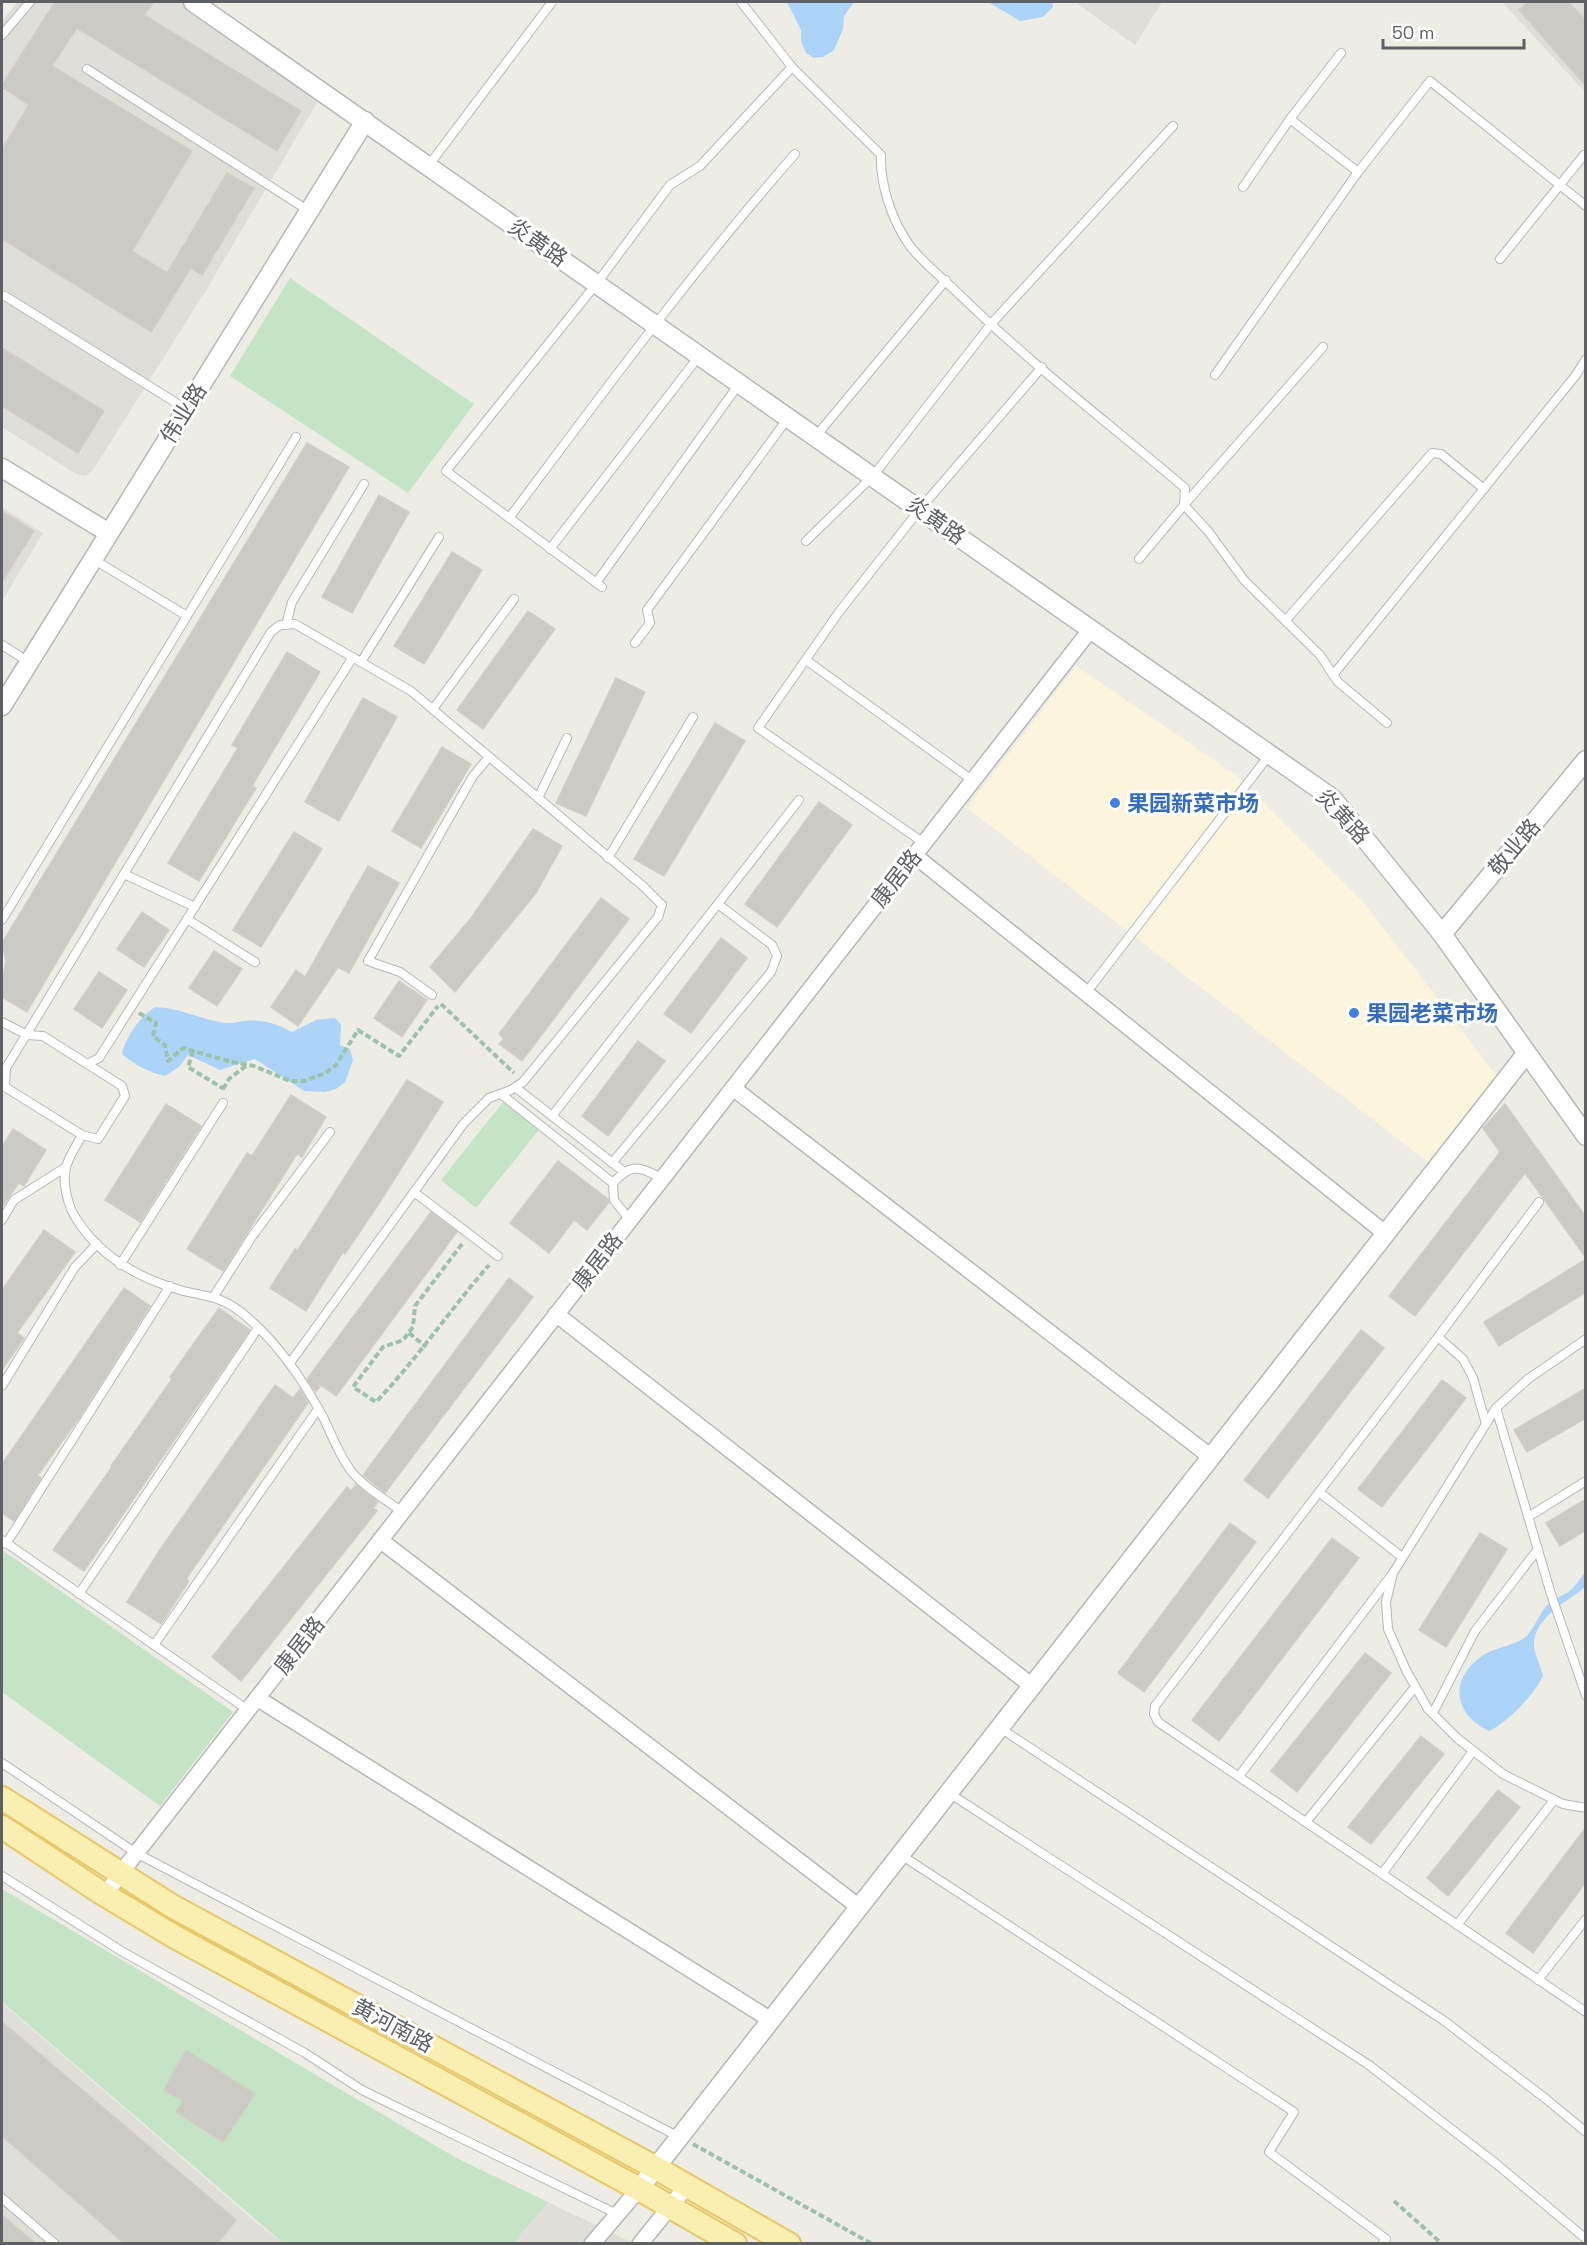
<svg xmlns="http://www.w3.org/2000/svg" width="1587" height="2245" font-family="'Space Grotesk','Noto Sans SC',sans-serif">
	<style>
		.commercial { fill: #fbf5dd }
		.industrial { fill: #e0ded9 }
		.green { fill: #c4e4c5 }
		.water { fill: #abd4f8 }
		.building { fill: #cccac4; stroke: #d3cec4; stroke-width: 1.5 }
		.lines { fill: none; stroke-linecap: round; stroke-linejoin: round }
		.service-casing { stroke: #b6b7bb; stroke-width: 10 }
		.minor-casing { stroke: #b6b7bb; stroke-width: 18 }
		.tertiary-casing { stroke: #b6b7bb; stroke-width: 21 }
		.primary-casing { stroke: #e7c766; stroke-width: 26 }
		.path { stroke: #9cc2a8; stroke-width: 4; stroke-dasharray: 6 3; stroke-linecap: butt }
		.service { stroke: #fff; stroke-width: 8 }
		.minor { stroke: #fff; stroke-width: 15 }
		.tertiary { stroke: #fff; stroke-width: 18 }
		.primary { stroke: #f9efb0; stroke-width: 22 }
		.shop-dot { fill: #3f7fe0; stroke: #fff; stroke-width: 2 }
		.labels { text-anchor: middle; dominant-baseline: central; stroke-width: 6; stroke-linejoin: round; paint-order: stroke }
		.street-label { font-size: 22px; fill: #5d6065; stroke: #fff }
		.shop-label { font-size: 22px; font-weight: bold; fill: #366cbe; stroke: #fff; text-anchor: start }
	</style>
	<rect width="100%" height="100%" fill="#eeede5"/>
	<path class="commercial" d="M 1076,666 L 1235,774 L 1366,905 L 1499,1079 L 1432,1165 L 967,808 Z"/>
	<g class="industrial">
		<path d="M 17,2 L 181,2 L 319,99 L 208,287 L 93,470 L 86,476 L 76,474 L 2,427 L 2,21 Z"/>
		<path d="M 1075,2 L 1162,2 L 1135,45 Z"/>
		<path d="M 1502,2 L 1585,2 L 1585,92 Z"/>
		<path d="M 2,507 L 43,533 L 2,601 Z"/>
		<path d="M 2,2003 L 258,2224 L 283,2243 L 2,2243 Z"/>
		<path d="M 458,2159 L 633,2243 L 400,2244 Z"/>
	</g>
	<g class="green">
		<path d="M 290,278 L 474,404 L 408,493 L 230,376 Z"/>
		<path d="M 503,1102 L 539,1130 L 476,1208 L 441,1180 Z"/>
		<path d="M 2,1550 L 233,1712 L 160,1806 L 2,1692 Z"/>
		<path d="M 2,1889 L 458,2159 L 548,2202 L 513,2243 L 283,2243 L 2,2002 Z"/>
	</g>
	<g class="water">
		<path d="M 787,2 L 854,2 L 844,16 L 843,29 L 834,50 L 823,57 L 814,58 L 806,53 L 801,41 L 801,30 Z"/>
		<path d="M 988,2 L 1052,2 L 1053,7 L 1043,17 L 1020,21 Z"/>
		<path d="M 155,1007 C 179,1008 201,1019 224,1023 C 230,1024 237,1022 243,1021 C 263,1019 275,1023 292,1032 L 316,1020 L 335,1018 L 341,1025 L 340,1045 L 350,1049 L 353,1060 L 345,1082 L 336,1089 L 325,1092 L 304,1091 L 255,1059 L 220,1070 L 188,1055 L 179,1067 L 165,1076 C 148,1072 135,1065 122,1054 C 125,1037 141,1016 155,1007 Z"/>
		<path d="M 1585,1572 L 1585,1587 C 1568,1601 1534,1618 1534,1644 C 1534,1655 1541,1665 1543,1676 C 1534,1695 1508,1722 1489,1731 C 1453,1714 1449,1679 1482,1656 C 1494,1647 1512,1647 1524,1638 C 1533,1632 1539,1613 1548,1604 C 1553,1599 1561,1597 1568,1592 C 1575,1587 1580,1579 1585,1572 Z"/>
	</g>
	<g class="building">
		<path d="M 55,2 L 154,2 L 144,15 L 301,111 L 277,151 L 77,28 L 52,66 L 192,151 L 132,251 L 167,273 L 227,173 L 254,188 L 202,275 L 191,268 L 151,332 L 2,239 L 2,149 L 29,105 L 2,87 L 2,85 Z"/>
		<path d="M 1528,2 L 1569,2 L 1586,21 L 1586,86 L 1519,10 Z"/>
		<path d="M 2,348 L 104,411 L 78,453 L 2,406 Z"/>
		<path d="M 307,443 L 349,467 L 27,1012 L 2,997 L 2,983 L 6,961 L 2,943 Z"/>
		<path d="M 379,495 L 409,512 L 352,613 L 322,597 Z"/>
		<path d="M 2,511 L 34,531 L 2,582 Z"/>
		<path d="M 452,552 L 482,570 L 424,664 L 394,646 Z"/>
		<path d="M 528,611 L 555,629 L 483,729 L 457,710 Z"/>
		<path d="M 287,652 L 320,672 L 252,786 L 256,788 L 199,881 L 168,863 L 238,748 L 232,745 Z"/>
		<path d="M 616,678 L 645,692 L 586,816 L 556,803 Z"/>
		<path d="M 363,698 L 397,717 L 339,821 L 305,802 Z"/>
		<path d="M 715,723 L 745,741 L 664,876 L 634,859 Z"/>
		<path d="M 442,747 L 471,764 L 421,848 L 392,831 Z"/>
		<path d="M 819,802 L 852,825 L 777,927 L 745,904 Z"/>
		<path d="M 533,829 L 562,846 L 536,893 L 455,992 L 430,967 L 471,918 Z"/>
		<path d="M 294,832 L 322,849 L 261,947 L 233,930 Z"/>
		<path d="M 368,866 L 399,883 L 349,973 L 338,967 L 298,1026 L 271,1007 L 296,970 L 305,977 Z"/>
		<path d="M 601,898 L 629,919 L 522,1061 L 499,1044 L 504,1039 L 499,1034 Z"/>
		<path d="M 142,912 L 169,930 L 144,967 L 117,949 Z"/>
		<path d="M 721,938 L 747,958 L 691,1033 L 664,1014 Z"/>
		<path d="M 214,951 L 242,969 L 217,1006 L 189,988 Z"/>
		<path d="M 99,972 L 127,990 L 102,1028 L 74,1009 Z"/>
		<path d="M 399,981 L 427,1000 L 402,1037 L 374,1018 Z"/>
		<path d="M 638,1041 L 665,1061 L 608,1136 L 582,1116 Z"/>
		<path d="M 407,1080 L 443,1102 L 380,1202 L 345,1254 L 343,1252 L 306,1311 L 270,1288 L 295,1249 L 298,1250 Z"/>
		<path d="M 291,1095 L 326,1117 L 302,1157 L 297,1154 L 223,1271 L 187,1249 L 247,1153 L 252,1156 Z"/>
		<path d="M 166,1104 L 201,1126 L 140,1222 L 105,1200 Z"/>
		<path d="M 1505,1104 L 1586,1217 L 1586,1258 L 1525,1173 L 1415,1316 L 1389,1296 L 1500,1152 L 1483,1128 Z"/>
		<path d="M 13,1129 L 46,1150 L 24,1186 L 19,1183 L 2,1207 L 2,1147 Z"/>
		<path d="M 558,1161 L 608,1199 L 609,1202 L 587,1230 L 574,1220 L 549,1253 L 510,1223 Z"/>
		<path d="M 431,1212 L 457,1232 L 336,1396 L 321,1385 L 316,1392 L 307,1379 Z"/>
		<path d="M 44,1230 L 75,1252 L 17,1333 L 24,1338 L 2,1370 L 2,1290 Z"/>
		<path d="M 1586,1259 L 1586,1292 L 1499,1346 L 1484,1322 Z"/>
		<path d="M 509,1278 L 533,1297 L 385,1493 L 363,1475 Z"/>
		<path d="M 124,1288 L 150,1306 L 81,1415 L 38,1475 L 41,1478 L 14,1521 L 2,1513 L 2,1464 Z"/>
		<path d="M 219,1308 L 250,1330 L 84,1571 L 53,1550 L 112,1467 L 111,1466 L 172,1379 L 170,1377 Z"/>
		<path d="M 1361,1330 L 1384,1348 L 1268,1498 L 1244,1480 Z"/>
		<path d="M 1442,1380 L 1466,1398 L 1382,1507 L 1358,1489 Z"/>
		<path d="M 275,1385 L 293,1398 L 300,1389 L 308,1403 L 186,1579 L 189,1581 L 161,1624 L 127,1602 L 159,1551 Z"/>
		<path d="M 1586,1388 L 1586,1418 L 1527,1452 L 1514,1430 Z"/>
		<path d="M 356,1485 L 378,1502 L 373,1508 L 377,1511 L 241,1681 L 212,1657 L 347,1487 L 351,1491 Z"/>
		<path d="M 1586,1499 L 1586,1530 L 1560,1546 L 1546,1523 Z"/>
		<path d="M 1230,1523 L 1256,1542 L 1144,1692 L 1118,1673 Z"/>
		<path d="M 1480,1533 L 1507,1549 L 1446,1647 L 1419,1630 Z"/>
		<path d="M 1332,1538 L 1359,1558 L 1219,1741 L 1192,1720 Z"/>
		<path d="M 1365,1653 L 1391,1673 L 1297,1792 L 1271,1771 Z"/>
		<path d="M 1421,1736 L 1444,1754 L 1371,1844 L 1348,1827 Z"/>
		<path d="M 1498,1790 L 1520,1807 L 1448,1896 L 1427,1878 Z"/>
		<path d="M 1586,1827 L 1586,1882 L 1533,1953 L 1506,1933 Z"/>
		<path d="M 2,2022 L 236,2220 L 217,2244 L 125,2244 L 2,2136 Z"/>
		<path d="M 186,2050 L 255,2094 L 223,2142 L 176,2112 L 183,2101 L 164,2090 Z"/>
		<path d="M 2,2215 L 36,2244 L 2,2244 Z"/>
	</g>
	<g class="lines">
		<g class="service-casing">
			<g id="service">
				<path d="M 741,2 L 792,67 L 881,155 C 880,185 892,221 910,246 C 921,261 948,283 962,297 C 1032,365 1111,425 1185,488 L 1184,505 L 1208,531 L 1244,580 L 1320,655 L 1338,682 L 1387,723"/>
				<path d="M 2,35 L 30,2"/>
				<path d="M 87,69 L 309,211"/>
				<path d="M 1290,119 L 1358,172"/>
				<path d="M 429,165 L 552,2"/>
				<path d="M 1243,187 L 1290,119 L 1341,53"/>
				<path d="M 1500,259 L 1584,155"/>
				<path d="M 5,296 L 186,409"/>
				<path d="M 1215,375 L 1358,172 L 1430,81 L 1586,206"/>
				<path d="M 816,436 L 946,280"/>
				<path d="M 509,518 C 602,394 693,270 795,154"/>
				<path d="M 806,541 L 873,476 L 991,324 L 1173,126"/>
				<path d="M 550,549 L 699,356"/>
				<path d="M 93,559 L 187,616"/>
				<path d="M 1139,559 L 1184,505 L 1323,347"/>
				<path d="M 596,583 L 739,384"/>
				<path d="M 602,587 L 446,471 L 597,283 L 670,185 L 700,166 L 792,67"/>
				<path d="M 1286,620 L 1432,453 L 1441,454 L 1484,489"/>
				<path d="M 286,625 L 292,602 L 364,484"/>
				<path d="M 635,643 L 650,623 L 647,610 L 788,418"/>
				<path d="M 2,645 L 29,662"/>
				<path d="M 806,660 L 972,780"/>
				<path d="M 361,662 L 439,537"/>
				<path d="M 1333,675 L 1576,375 L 1586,359"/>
				<path d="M 433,709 L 514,599"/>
				<path d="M 538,798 L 567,738"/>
				<path d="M 924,843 L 758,728 L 839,612 L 920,509 L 1042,367"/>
				<path d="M 608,858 L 693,717"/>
				<path d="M 124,874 L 195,907"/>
				<path d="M 187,919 L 255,962"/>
				<path d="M 2,920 L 296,437"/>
				<path d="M 1086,993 L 1270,754"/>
				<path d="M 432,995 L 400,972 L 368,961 L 473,776 L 489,757"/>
				<path d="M 2,1022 L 27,1035 L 43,1036 L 122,1086 L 125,1096 L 98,1139 L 82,1135"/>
				<path d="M 87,1064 L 99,1058 L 353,657"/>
				<path d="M 516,1088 L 623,1171"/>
				<path d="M 501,1094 L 613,1183"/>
				<path d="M 552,1116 L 799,800"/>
				<path d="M 612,1163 L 771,972 L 777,956 L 772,945 L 718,904"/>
				<path d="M 414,1192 L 498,1256"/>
				<path d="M 1539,1202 L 1438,1337 L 1155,1706 L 1154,1714 L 1158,1722 L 1586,2012"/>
				<path d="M 629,1219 L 614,1200 L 613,1183 C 632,1162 639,1167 662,1178"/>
				<path d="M 2,1220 L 14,1200 L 66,1167"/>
				<path d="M 120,1265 L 223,1103"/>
				<path d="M 214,1296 L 253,1235 L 330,1132"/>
				<path d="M 1438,1337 L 1463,1359 L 1473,1378 L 1486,1424"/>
				<path d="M 1586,1339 L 1528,1379 L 1496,1408 L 1393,1573 L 1386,1602 L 1388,1629 L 1406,1670 L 1428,1709 L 1457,1738 L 1503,1774 L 1563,1804 L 1586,1808"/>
				<path d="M 290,1363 L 464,1123 L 489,1098 L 511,1090 L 523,1082 L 658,917 L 662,905 L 644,887 L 411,691 L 295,624 L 280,625 L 271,632 L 6,1068 L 5,1087 L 82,1135 C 77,1145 68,1157 66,1168 C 62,1183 68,1207 77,1220 C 101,1257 138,1278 180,1290 C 206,1297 219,1295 242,1313 C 277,1341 302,1378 323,1417 C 331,1433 337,1450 347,1465 C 359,1485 384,1498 402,1512"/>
				<path d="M 2,1386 L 75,1267 L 97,1244"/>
				<path d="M 1496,1408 L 1551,1594 L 1586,1696"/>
				<path d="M 1319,1492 L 1402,1557"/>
				<path d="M 1528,1517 L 1586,1481"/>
				<path d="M 2,1540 L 248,1710"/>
				<path d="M 6,1544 L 170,1286"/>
				<path d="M 79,1594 L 258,1328"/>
				<path d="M 154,1645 L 318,1409"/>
				<path d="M 1433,1713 L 1475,1631 L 1538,1549"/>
				<path d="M 1000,1728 L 1443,2020 L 1546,2099 L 1586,2132"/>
				<path d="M 2,1763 L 136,1853 L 679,2137"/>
				<path d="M 1239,1776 L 1390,1577"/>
				<path d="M 949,1793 L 1369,2065 L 1499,2166 L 1586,2239"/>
				<path d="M 1306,1822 L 1415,1687"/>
				<path d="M 901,1855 L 1294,2112 L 1269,2152 L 1386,2239 L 1382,2244"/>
				<path d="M 1382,1874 L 1473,1751"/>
				<path d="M 2,1876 L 123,1952 L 305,2053 L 362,2090 L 617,2214"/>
				<path d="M 1457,1925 L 1554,1800"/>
				<path d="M 1538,1980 L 1586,1919"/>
				<path d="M 2,2198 L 55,2244"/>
			</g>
		</g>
		<g class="minor-casing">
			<g id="minor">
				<path d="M 914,855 L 1386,1234"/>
				<path d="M 733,1088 L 1211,1457"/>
				<path d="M 556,1314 L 1032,1686"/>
				<path d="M 380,1540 L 859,1907"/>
				<path d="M 257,1698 L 771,2020"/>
				<path d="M 105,1895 L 120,1874 L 1091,629"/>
				<path d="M 592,2244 L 639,2189"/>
				<path d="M 640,2244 L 686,2187"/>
			</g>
		</g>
		<g class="tertiary-casing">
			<g id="tertiary">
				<path d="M 193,2 L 1332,798 L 1442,934 L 1586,1136"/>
				<path d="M 2,468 L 109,533"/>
				<path d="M 2,706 L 365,121"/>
				<path d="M 1442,934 L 1586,760"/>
				<path d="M 639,2189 L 1526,1054"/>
			</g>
		</g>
		<g class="primary-casing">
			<g id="primary">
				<path d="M 2,1798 L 172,1906 L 656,2168 L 789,2244"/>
				<path d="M 2,1827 L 100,1892 L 175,1937 L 639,2189 L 735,2244"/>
			</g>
		</g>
		<g class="path">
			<path d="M 441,1004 L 514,1073"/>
			<path d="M 139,1013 L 156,1023 L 153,1036 L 165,1045 L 168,1061 L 183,1048 L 228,1061 L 254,1066 L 290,1081 L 304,1081 L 324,1074 L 336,1065 L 358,1030 L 399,1056 L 438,1006"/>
			<path d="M 193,1051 L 188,1067 L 224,1089"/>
			<path d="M 223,1089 L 229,1079 L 247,1065"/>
			<path d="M 462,1244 L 415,1306 L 413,1327 L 403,1340 L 383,1347 L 353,1387 L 376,1402 C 417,1359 450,1310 489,1265"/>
			<path d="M 409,1333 L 426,1347"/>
			<path d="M 693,2144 L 872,2244"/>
			<path d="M 1394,2201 L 1442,2244"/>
		</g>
		<use href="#service" class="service"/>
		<use href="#minor" class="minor"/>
		<use href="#tertiary" class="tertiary"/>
		<use href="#primary" class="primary"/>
	</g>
	<g class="shop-dot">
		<circle cx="1115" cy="803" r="6"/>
		<circle cx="1354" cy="1013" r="6"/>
	</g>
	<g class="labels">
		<g class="street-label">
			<text transform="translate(538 242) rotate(35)">炎黄路</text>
			<text transform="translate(183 413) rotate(-58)">伟业路</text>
			<text transform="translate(936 520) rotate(35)">炎黄路</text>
			<text transform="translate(1343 816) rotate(47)">炎黄路</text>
			<text transform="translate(1514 847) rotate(-50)">敬业路</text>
			<text transform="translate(896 878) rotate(-52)">康居路</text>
			<text transform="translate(597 1261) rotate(-52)">康居路</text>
			<text transform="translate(299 1645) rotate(-52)">康居路</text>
			<text transform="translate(393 2025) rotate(28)">黄河南路</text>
		</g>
		<g class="shop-label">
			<text x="1127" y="803">果园新菜市场</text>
			<text x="1366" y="1013">果园老菜市场</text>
		</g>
	</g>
	<rect width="1587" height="2245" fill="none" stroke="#5d6065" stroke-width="6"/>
	<path d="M1383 39v9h141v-9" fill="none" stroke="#5d6065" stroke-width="3"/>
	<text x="1392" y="39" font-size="18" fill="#5d6065" stroke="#ffffff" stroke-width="4.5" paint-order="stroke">50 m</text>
</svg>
